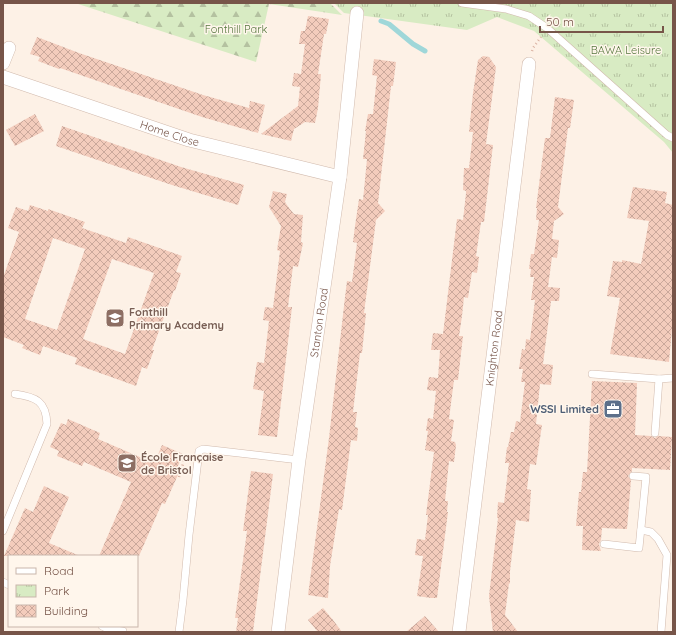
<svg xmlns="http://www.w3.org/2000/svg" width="676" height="635" font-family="Quicksand,sans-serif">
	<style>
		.forest { fill: url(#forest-firs) }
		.park { fill: url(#park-tufts) }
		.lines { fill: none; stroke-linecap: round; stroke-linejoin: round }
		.stream { stroke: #9fd7d9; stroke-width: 5 }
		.building { fill: url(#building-cross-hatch); fill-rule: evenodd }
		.service-casing { stroke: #d1baad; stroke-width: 8 }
		.minor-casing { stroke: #d1baad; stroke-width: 14 }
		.path { stroke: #d8af9f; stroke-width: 2.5; stroke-dasharray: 1 3; stroke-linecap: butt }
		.service { stroke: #fff; stroke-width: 7 }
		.minor { stroke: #fff; stroke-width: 13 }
		.labels { text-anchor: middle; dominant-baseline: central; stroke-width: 3; stroke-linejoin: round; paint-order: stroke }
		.park-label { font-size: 11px; fill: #56773e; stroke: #fff6ec }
		.street-label { font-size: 11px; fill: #775549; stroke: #fff6ec }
		.education-label { font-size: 11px; font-weight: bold; fill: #785e54; stroke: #fff6ec; text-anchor: start }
		.service-label { font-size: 11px; font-weight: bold; fill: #4e5e75; stroke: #fff6ec; text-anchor: end }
	</style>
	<defs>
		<pattern id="forest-firs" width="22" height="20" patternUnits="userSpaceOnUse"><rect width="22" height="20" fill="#d8ebc3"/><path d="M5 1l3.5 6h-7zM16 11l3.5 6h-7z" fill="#b4c1a0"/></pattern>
		<pattern id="park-tufts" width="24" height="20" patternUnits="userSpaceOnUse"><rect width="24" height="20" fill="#d8ebc3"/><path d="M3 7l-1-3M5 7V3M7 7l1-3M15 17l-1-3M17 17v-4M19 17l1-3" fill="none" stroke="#b4c1a0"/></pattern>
		<pattern id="building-cross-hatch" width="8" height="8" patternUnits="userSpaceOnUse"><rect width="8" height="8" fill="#f3ccbc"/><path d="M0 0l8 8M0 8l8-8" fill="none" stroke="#caa89b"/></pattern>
	</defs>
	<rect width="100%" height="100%" fill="#fdf1e6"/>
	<path class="forest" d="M 75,3 L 330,3 L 342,15 L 269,4 L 256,62 Z"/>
	<path class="park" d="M 334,3 L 673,3 L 673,153 L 664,142 L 534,31 L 497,17 L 467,30 L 344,13 Z"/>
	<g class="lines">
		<path class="stream" d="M 381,21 L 389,24 L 413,44 L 425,51"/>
	</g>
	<g class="building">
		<path d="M 308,16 L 329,19 L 326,34 L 324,34 L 318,74 L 321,74 L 318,108 L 315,123 L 305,122 L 294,129 L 291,141 L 261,134 L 298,106 L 300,87 L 292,86 L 294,73 L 301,74 L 305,44 L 299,44 L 301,31 L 305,31 Z"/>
		<path d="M 37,37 L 79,53 L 203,95 L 249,108 L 250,101 L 265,105 L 258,133 L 202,117 L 60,68 L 59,69 L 38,61 L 40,57 L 30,54 Z"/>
		<path d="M 483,56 L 489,57 L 496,67 L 486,144 L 493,145 L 484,222 L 481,222 L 476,256 L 479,257 L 477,273 L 472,272 L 468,298 L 464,297 L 462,316 L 459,336 L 463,336 L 458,380 L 454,380 L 449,419 L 454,420 L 451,441 L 455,442 L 456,445 L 454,462 L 449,461 L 445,501 L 448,501 L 447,512 L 448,512 L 437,598 L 431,598 L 417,596 L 423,556 L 415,555 L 417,539 L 425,540 L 428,515 L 426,515 L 434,452 L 425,450 L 428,431 L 426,431 L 428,418 L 433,419 L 436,391 L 427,390 L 429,377 L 438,378 L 440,350 L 431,350 L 433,333 L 443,334 L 457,219 L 463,220 L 466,193 L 466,191 L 463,190 L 464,168 L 469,168 L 473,132 L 469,132 L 473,93 L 478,60 Z"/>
		<path d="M 374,59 L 396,62 L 393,86 L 391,86 L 378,203 L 385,211 L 376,220 L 364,313 L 366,313 L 362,353 L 360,353 L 353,412 L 357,412 L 355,427 L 358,428 L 357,441 L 351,440 L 342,510 L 339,509 L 330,566 L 328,598 L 308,595 L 329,438 L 345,297 L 347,281 L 352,282 L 357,243 L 353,242 L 355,226 L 359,199 L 363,200 L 367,159 L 363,159 L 366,131 L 365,131 L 368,114 L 373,114 L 377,76 L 372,75 Z"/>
		<path d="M 555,97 L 574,100 L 570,128 L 568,128 L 558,207 L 564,214 L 554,221 L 552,239 L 559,240 L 557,258 L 552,257 L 548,287 L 560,288 L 559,301 L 551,301 L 543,364 L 553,365 L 551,385 L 540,384 L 536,424 L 542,425 L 536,465 L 530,464 L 527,489 L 531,490 L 529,522 L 516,520 L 510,571 L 510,584 L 509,583 L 505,615 L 518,632 L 493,632 L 489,596 L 498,518 L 497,518 L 498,502 L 504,503 L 509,463 L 505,463 L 507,447 L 508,447 L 511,432 L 514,432 L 516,421 L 520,422 L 525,382 L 521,382 L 523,369 L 519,369 L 522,349 L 525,350 L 526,339 L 530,340 L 535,300 L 531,300 L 534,277 L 530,277 L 531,269 L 529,269 L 531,254 L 534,254 L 539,220 L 536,220 L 537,208 L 536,208 L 545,138 L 550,138 Z"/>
		<path d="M 35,114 L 44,131 L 15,146 L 6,130 Z"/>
		<path d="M 62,126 L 181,167 L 244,185 L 238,205 L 172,185 L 56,146 Z"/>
		<path d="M 633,187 L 667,192 L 665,203 L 673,205 L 673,317 L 669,362 L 610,354 L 620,298 L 607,296 L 613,261 L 622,262 L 622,260 L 641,264 L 649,221 L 627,218 Z"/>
		<path d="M 273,191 L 287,194 L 285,202 L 289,208 L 294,214 L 303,215 L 301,242 L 303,243 L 298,267 L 293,266 L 288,307 L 292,307 L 277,437 L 258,435 L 264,391 L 253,389 L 257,362 L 264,363 L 269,321 L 263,320 L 265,307 L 273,308 L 280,251 L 277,250 L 281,226 L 269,207 Z"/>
		<path d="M 30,205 L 48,211 L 48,209 L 85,222 L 82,228 L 126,243 L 128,237 L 182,256 L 176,272 L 181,273 L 175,291 L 174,290 L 152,350 L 154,350 L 147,369 L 142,367 L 136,386 L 75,364 L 77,358 L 43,346 L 40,355 L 22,348 L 24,345 L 3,337 L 3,278 L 19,232 L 8,228 L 16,207 L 28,211 ZM 53,238 L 85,249 L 57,330 L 25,319 ZM 112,259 L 154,273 L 125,354 L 83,339 Z"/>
		<path d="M 592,381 L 637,383 L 635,435 L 651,436 L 655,438 L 658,436 L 672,437 L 670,470 L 632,468 L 632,471 L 628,476 L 631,480 L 627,529 L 602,528 L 601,540 L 599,544 L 601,551 L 582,550 L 583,526 L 576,526 L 579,492 L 581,492 L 583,472 L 587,472 Z"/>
		<path d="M 68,419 L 100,433 L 98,439 L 142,458 L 144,452 L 157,457 L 162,445 L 183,454 L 178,466 L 181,468 L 165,504 L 162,503 L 139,556 L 99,556 L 131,482 L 84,462 L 82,466 L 57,456 L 59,451 L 50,447 L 61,423 L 66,425 Z"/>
		<path d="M 251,471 L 273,474 L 253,632 L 236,632 L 238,618 L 235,618 L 247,531 L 243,531 Z"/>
		<path d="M 44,486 L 69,497 L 49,543 L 80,556 L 4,556 L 25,508 L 33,512 Z"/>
		<path d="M 323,608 L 333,620 L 342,632 L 318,632 L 308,620 Z"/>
		<path d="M 425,616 L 439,632 L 406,632 Z"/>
	</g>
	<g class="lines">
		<g class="service-casing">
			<g id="service">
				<path d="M 462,3 L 506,9 L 529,16 L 547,28 L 667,135 L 673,138"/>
				<path d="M 592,374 L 659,379 L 673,378"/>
				<path d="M 655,433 L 659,379"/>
				<path d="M 641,530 L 651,532 L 658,539 L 667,555 L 661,632"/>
				<path d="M 3,531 L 47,424 C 46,401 36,397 15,394"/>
				<path d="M 604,544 L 639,548 L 646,477 L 633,476"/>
				<path d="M 3,582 L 9,585"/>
				<path d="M 102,626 L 108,629 L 123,631"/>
				<path d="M 179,632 L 183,600 L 189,535 L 199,451 L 203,449 L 221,451 L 299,460"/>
			</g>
		</g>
		<g class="minor-casing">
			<g id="minor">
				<path d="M 3,63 L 9,48"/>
				<path id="s1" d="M 3,77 L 189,140 L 340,177"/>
				<path id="s2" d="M 278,632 L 299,460 L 340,177 L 357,13"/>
				<path id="s3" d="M 459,632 L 529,64"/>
			</g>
		</g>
		<g class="path">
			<path d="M 532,51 L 533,48 L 541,37"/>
			<path d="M 179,477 L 186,454"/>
		</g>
		<use href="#service" class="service"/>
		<use href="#minor" class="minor"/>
	</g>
	<defs>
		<g id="school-square" transform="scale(1)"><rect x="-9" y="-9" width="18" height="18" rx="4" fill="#8d6e63" stroke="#fff6ec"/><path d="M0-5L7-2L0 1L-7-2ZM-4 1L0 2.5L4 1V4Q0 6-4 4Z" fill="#fff"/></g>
		<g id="office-square" transform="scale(1)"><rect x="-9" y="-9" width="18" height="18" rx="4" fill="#5c6f8a" stroke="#fff6ec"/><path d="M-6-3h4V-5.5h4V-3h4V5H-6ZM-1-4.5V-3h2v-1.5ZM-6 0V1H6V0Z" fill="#fff"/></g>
	</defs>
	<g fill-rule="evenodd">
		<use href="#school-square" x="115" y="318"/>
		<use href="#office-square" x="613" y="409"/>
		<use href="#school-square" x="127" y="463"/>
	</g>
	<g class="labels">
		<g class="park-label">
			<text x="236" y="29">Fonthill Park</text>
			<text x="626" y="50">BAWA Leisure</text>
		</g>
		<g class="street-label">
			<text stroke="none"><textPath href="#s1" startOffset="176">Home Close</textPath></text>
			<text stroke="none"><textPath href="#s2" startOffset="312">Stanton Road</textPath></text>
			<text stroke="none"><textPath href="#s3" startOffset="286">Knighton Road</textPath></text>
		</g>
		<g class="education-label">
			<text x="129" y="312">Fonthill<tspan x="129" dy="13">Primary Academy</tspan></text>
			<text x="141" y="457">École Française<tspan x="141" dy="13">de Bristol</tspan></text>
		</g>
		<g class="service-label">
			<text x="599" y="409">WSSI Limited</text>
		</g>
	</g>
	<rect width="676" height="635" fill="none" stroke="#775549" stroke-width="8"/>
	<rect x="8" y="555" width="130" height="72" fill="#fff6ec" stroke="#c9b6ab"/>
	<rect x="16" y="568" width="20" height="6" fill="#ffffff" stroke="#c9b6ab"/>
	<text x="44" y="575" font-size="12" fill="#775549">Road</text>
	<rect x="16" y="585" width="20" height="12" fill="url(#park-tufts)" stroke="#c9b6ab"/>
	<text x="44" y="595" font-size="12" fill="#775549">Park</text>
	<rect x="16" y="605" width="20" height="12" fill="url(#building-cross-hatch)" stroke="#c9b6ab"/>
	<text x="44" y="615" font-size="12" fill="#775549">Building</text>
	<path d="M540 26v6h123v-6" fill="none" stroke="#775549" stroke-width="2"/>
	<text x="546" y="26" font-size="12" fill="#775549" stroke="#fff6ec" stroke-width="3" paint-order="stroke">50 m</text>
</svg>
